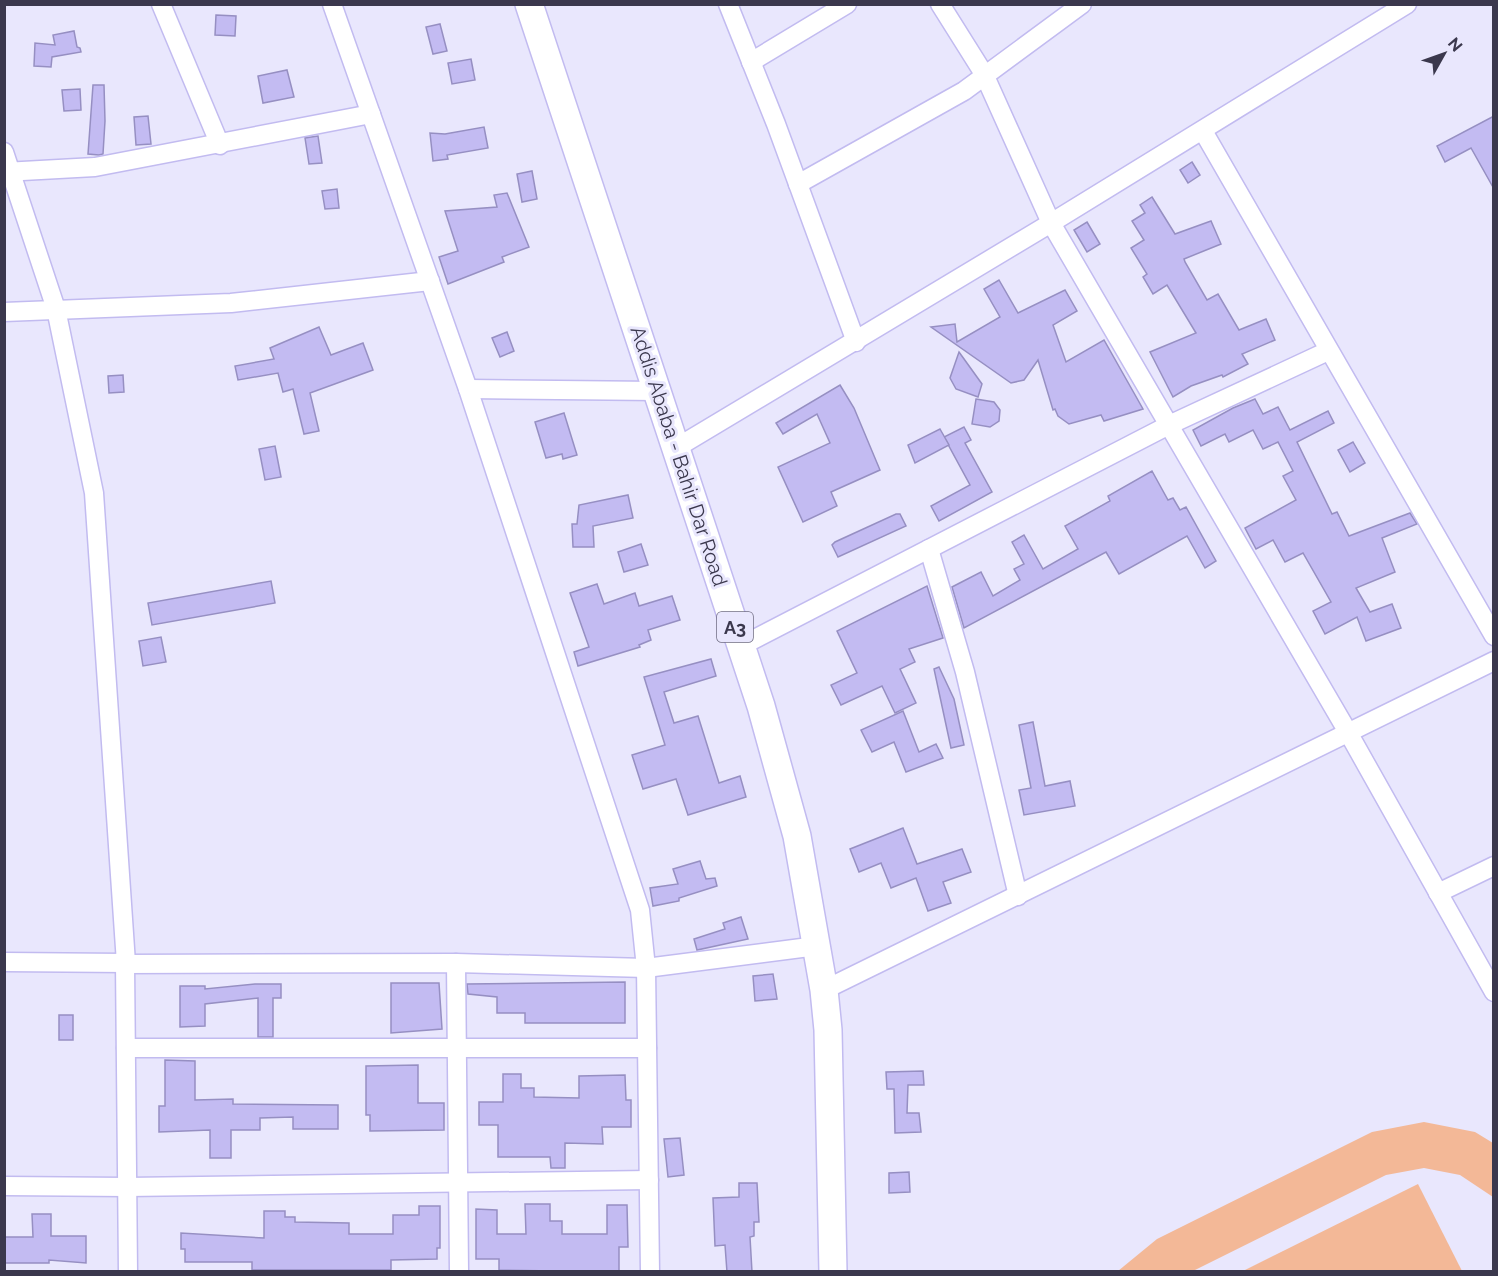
<svg xmlns="http://www.w3.org/2000/svg" width="1498" height="1276" font-family="Raleway,sans-serif">
	<style>
		.green { fill: #f3b897 }
		.building { fill: #c3bbf2; stroke: #968fc2; stroke-width: 1.5 }
		.lines { fill: none; stroke-linecap: round; stroke-linejoin: round }
		.minor-casing { stroke: #c2bbf0; stroke-width: 21 }
		.highway-casing { stroke: #c2bbf0; stroke-width: 30 }
		.minor { stroke: #fff; stroke-width: 18 }
		.highway { stroke: #fff; stroke-width: 27 }
		.labels { text-anchor: middle; dominant-baseline: central; stroke-width: 6; stroke-linejoin: round; paint-order: stroke }
		.shield { fill: #e9e7fd; stroke: #6f6c82; stroke-width: 1.5 }
		.shield-label { font-size: 18px; font-weight: bold; fill: #3b384d }
		.street-label { font-size: 20px; fill: #3b384d; stroke: #e9e7fd }
	</style>
	<rect width="100%" height="100%" fill="#e9e7fd"/>
	<g class="green">
		<path d="M 1424,1122 L 1475,1132 L 1493,1143 L 1493,1197 L 1460,1175 L 1424,1168 L 1386,1175 L 1193,1271 L 1118,1271 L 1157,1239 L 1372,1132 Z"/>
		<path d="M 1418,1184 L 1462,1271 L 1243,1271 Z"/>
	</g>
	<g class="building">
		<path d="M 216,15 L 236,16 L 235,36 L 215,35 Z"/>
		<path d="M 440,24 L 447,51 L 433,54 L 426,27 Z"/>
		<path d="M 74,31 L 77,47 L 80,48 L 81,52 L 52,57 L 51,67 L 34,66 L 35,43 L 55,45 L 53,35 Z"/>
		<path d="M 471,59 L 475,80 L 452,84 L 448,63 Z"/>
		<path d="M 287,70 L 294,97 L 263,103 L 258,76 Z"/>
		<path d="M 93,85 L 104,85 L 105,121 L 103,154 L 99,155 L 88,154 Z"/>
		<path d="M 80,89 L 81,110 L 64,111 L 62,90 Z"/>
		<path d="M 148,116 L 151,144 L 136,145 L 134,117 Z"/>
		<path d="M 1494,116 L 1494,189 L 1471,148 L 1445,162 L 1437,146 Z"/>
		<path d="M 484,127 L 488,148 L 447,155 L 448,159 L 433,161 L 430,133 L 445,134 Z"/>
		<path d="M 318,136 L 322,163 L 309,164 L 305,138 Z"/>
		<path d="M 1192,162 L 1200,175 L 1188,183 L 1180,170 Z"/>
		<path d="M 532,171 L 537,199 L 522,202 L 517,174 Z"/>
		<path d="M 337,189 L 339,208 L 325,209 L 322,191 Z"/>
		<path d="M 507,193 L 529,247 L 502,257 L 504,262 L 448,284 L 439,257 L 458,251 L 445,211 L 497,207 L 494,195 Z"/>
		<path d="M 1152,197 L 1175,234 L 1211,221 L 1221,244 L 1184,259 L 1185,262 L 1207,300 L 1218,294 L 1239,330 L 1266,319 L 1275,340 L 1242,354 L 1248,364 L 1223,377 L 1222,375 L 1191,386 L 1173,397 L 1150,352 L 1196,333 L 1167,285 L 1153,294 L 1143,277 L 1147,274 L 1131,248 L 1144,240 L 1132,221 L 1145,213 L 1140,205 Z"/>
		<path d="M 1087,222 L 1100,244 L 1087,252 L 1074,230 Z"/>
		<path d="M 999,280 L 1018,313 L 1065,290 L 1077,311 L 1053,325 L 1066,362 L 1104,340 L 1143,409 L 1104,421 L 1101,415 L 1069,424 L 1058,416 L 1055,409 L 1053,410 L 1038,360 L 1024,380 L 1011,383 L 931,327 L 955,324 L 957,342 L 1000,317 L 984,289 Z"/>
		<path d="M 319,327 L 331,355 L 363,343 L 373,370 L 310,393 L 319,431 L 304,434 L 293,389 L 283,392 L 278,373 L 238,380 L 235,366 L 274,359 L 270,348 Z"/>
		<path d="M 507,332 L 514,351 L 500,357 L 492,338 Z"/>
		<path d="M 959,352 L 982,384 L 978,397 L 956,389 L 950,378 Z"/>
		<path d="M 123,375 L 124,392 L 109,393 L 108,376 Z"/>
		<path d="M 840,385 L 854,408 L 880,470 L 831,492 L 837,506 L 803,522 L 778,467 L 830,443 L 817,414 L 783,434 L 776,423 Z"/>
		<path d="M 976,399 L 994,402 L 1000,410 L 999,421 L 990,427 L 972,424 Z"/>
		<path d="M 1255,399 L 1263,414 L 1278,407 L 1290,430 L 1328,411 L 1334,423 L 1297,442 L 1332,514 L 1337,512 L 1349,536 L 1410,513 L 1417,524 L 1382,538 L 1395,572 L 1356,588 L 1370,612 L 1392,604 L 1401,628 L 1366,641 L 1357,617 L 1325,634 L 1313,611 L 1331,602 L 1303,553 L 1285,562 L 1273,540 L 1256,549 L 1245,528 L 1296,500 L 1283,476 L 1293,471 L 1278,442 L 1263,449 L 1253,430 L 1229,442 L 1225,434 L 1201,446 L 1193,430 L 1233,408 Z"/>
		<path d="M 564,413 L 577,455 L 563,459 L 562,454 L 546,458 L 535,422 Z"/>
		<path d="M 964,427 L 971,440 L 965,443 L 992,492 L 939,521 L 931,506 L 970,485 L 944,437 Z"/>
		<path d="M 940,429 L 949,445 L 915,463 L 908,445 Z"/>
		<path d="M 1353,442 L 1365,463 L 1350,472 L 1338,450 Z"/>
		<path d="M 275,446 L 281,477 L 265,480 L 259,449 Z"/>
		<path d="M 1152,471 L 1168,500 L 1173,498 L 1180,510 L 1186,507 L 1216,561 L 1205,568 L 1187,536 L 1119,574 L 1106,552 L 964,628 L 952,587 L 981,572 L 993,596 L 1020,580 L 1014,569 L 1024,564 L 1012,542 L 1024,535 L 1043,569 L 1078,549 L 1065,526 L 1110,501 L 1108,496 Z"/>
		<path d="M 628,495 L 633,518 L 593,526 L 594,547 L 573,547 L 572,524 L 577,524 L 579,505 Z"/>
		<path d="M 896,514 L 900,514 L 906,526 L 838,557 L 832,545 L 835,542 Z"/>
		<path d="M 641,544 L 648,565 L 624,572 L 618,552 Z"/>
		<path d="M 271,581 L 275,603 L 152,625 L 148,603 Z"/>
		<path d="M 597,584 L 604,604 L 635,593 L 639,606 L 672,596 L 680,620 L 648,630 L 651,640 L 639,645 L 640,647 L 578,666 L 574,652 L 589,647 L 570,593 Z"/>
		<path d="M 927,586 L 943,638 L 909,649 L 915,662 L 900,669 L 916,703 L 895,713 L 882,686 L 841,705 L 831,685 L 857,673 L 837,631 Z"/>
		<path d="M 161,637 L 166,662 L 143,666 L 139,641 Z"/>
		<path d="M 711,659 L 716,676 L 664,692 L 674,723 L 698,716 L 719,783 L 740,776 L 746,797 L 688,815 L 676,779 L 643,789 L 632,755 L 665,745 L 644,677 Z"/>
		<path d="M 939,667 L 954,699 L 964,745 L 951,748 L 934,669 Z"/>
		<path d="M 903,711 L 919,752 L 936,744 L 943,758 L 906,772 L 894,742 L 872,752 L 861,730 Z"/>
		<path d="M 1033,722 L 1045,786 L 1070,781 L 1075,806 L 1024,815 L 1019,790 L 1031,788 L 1019,725 Z"/>
		<path d="M 903,828 L 917,864 L 962,849 L 971,872 L 943,882 L 951,903 L 928,911 L 916,878 L 891,888 L 881,863 L 859,872 L 850,849 Z"/>
		<path d="M 700,861 L 706,879 L 715,878 L 717,886 L 679,898 L 679,901 L 653,906 L 650,888 L 678,884 L 673,869 Z"/>
		<path d="M 741,917 L 748,939 L 697,950 L 694,939 L 725,929 L 723,923 Z"/>
		<path d="M 773,974 L 777,999 L 755,1001 L 753,976 Z"/>
		<path d="M 625,982 L 625,1023 L 525,1023 L 525,1013 L 497,1013 L 497,997 L 468,994 L 467,984 Z"/>
		<path d="M 391,983 L 439,983 L 442,1029 L 391,1033 Z"/>
		<path d="M 255,984 L 281,984 L 281,998 L 273,998 L 273,1037 L 258,1037 L 258,998 L 205,1004 L 205,1026 L 180,1027 L 180,986 L 205,986 L 205,989 Z"/>
		<rect x="59" y="1015" width="14" height="25"/>
		<path d="M 165,1060 L 195,1061 L 195,1100 L 233,1099 L 233,1104 L 338,1105 L 338,1129 L 293,1129 L 293,1117 L 260,1118 L 260,1130 L 231,1130 L 231,1158 L 210,1158 L 210,1130 L 159,1132 L 159,1106 L 165,1106 Z"/>
		<path d="M 418,1065 L 418,1103 L 444,1103 L 444,1130 L 370,1131 L 370,1115 L 366,1115 L 366,1066 Z"/>
		<path d="M 923,1071 L 924,1085 L 908,1085 L 907,1113 L 919,1113 L 921,1132 L 895,1133 L 894,1089 L 887,1089 L 886,1072 Z"/>
		<path d="M 503,1074 L 521,1074 L 521,1088 L 534,1088 L 534,1097 L 579,1098 L 579,1076 L 625,1075 L 626,1100 L 631,1100 L 631,1127 L 602,1127 L 603,1144 L 565,1143 L 565,1168 L 551,1168 L 550,1157 L 498,1157 L 498,1125 L 479,1125 L 479,1102 L 503,1102 Z"/>
		<path d="M 680,1138 L 684,1175 L 668,1177 L 664,1139 Z"/>
		<path d="M 909,1172 L 910,1192 L 889,1193 L 889,1173 Z"/>
		<path d="M 739,1183 L 757,1183 L 759,1222 L 754,1222 L 754,1236 L 750,1237 L 752,1272 L 727,1272 L 725,1245 L 715,1246 L 713,1198 L 739,1197 Z"/>
		<path d="M 525,1204 L 550,1204 L 550,1221 L 562,1221 L 562,1234 L 607,1234 L 607,1205 L 627,1205 L 628,1247 L 619,1247 L 619,1272 L 499,1270 L 499,1259 L 476,1259 L 476,1209 L 497,1210 L 497,1234 L 526,1234 Z"/>
		<path d="M 419,1206 L 440,1206 L 440,1248 L 437,1248 L 437,1259 L 391,1260 L 391,1270 L 252,1270 L 252,1262 L 185,1262 L 185,1249 L 181,1249 L 181,1233 L 264,1238 L 264,1211 L 285,1211 L 285,1217 L 295,1217 L 295,1222 L 349,1223 L 349,1234 L 393,1234 L 393,1215 L 419,1215 Z"/>
		<path d="M 32,1214 L 51,1214 L 51,1236 L 86,1236 L 86,1263 L 49,1260 L 49,1263 L 4,1263 L 4,1237 L 33,1237 Z"/>
	</g>
	<g class="lines">
		<g class="minor-casing">
			<g id="minor">
				<path d="M 161,4 L 220,145"/>
				<path d="M 332,4 L 468,389 L 640,910 L 646,968 L 650,1272"/>
				<path d="M 728,4 L 776,124 L 856,342"/>
				<path d="M 940,4 L 984,74 L 1051,223 L 1349,734 L 1494,992"/>
				<path d="M 751,62 L 847,4"/>
				<path d="M 1203,131 L 1494,636"/>
				<path d="M 4,152 L 56,309 L 94,493 L 126,963 L 4,962"/>
				<path d="M 4,172 L 95,167 L 371,114"/>
				<path d="M 798,184 L 964,91 L 1082,4"/>
				<path d="M 4,312 L 231,303 L 430,281"/>
				<path d="M 468,389 L 657,391"/>
				<path d="M 676,448 L 1051,223 L 1407,4"/>
				<path d="M 929,549 L 965,672 L 1018,896"/>
				<path d="M 741,646 L 1169,425 L 1328,351"/>
				<path d="M 1438,893 L 1494,866"/>
				<path d="M 456,963 L 459,1272"/>
				<path d="M 824,990 L 1494,661"/>
				<path d="M 126,1048 L 647,1048"/>
				<path d="M 4,1186 L 127,1187 L 649,1180"/>
				<path d="M 128,1272 L 125,964 L 456,963 L 646,968 L 817,946"/>
			</g>
		</g>
		<g class="highway-casing">
			<path id="highway" d="M 529,4 L 761,706 L 797,836 L 824,990 L 828,1030 L 833,1272"/>
		</g>
		<use href="#minor" class="minor"/>
		<use href="#highway" class="highway"/>
	</g>
	<g class="labels">
		<rect class="shield" x="717" y="612" width="36" height="30" rx="4.5"/>
		<g class="shield-label">
			<text x="735" y="627">A3</text>
		</g>
		<g class="street-label">
			<text transform="translate(679 456) rotate(72)">Addis Ababa - Bahir Dar Road</text>
		</g>
	</g>
	<rect width="1498" height="1276" fill="none" stroke="#3b384d" stroke-width="12"/>
	<g transform="translate(1444 54) rotate(50)" stroke="#e9e7fd" stroke-width="4.5" paint-order="stroke">
	<path d="M0-4.5L10 22L0 15L-10 22Z" fill="#3b384d"/>
	<text y="-9" font-size="16" font-weight="bold" text-anchor="middle" fill="#3b384d">N</text>
	</g>
</svg>
